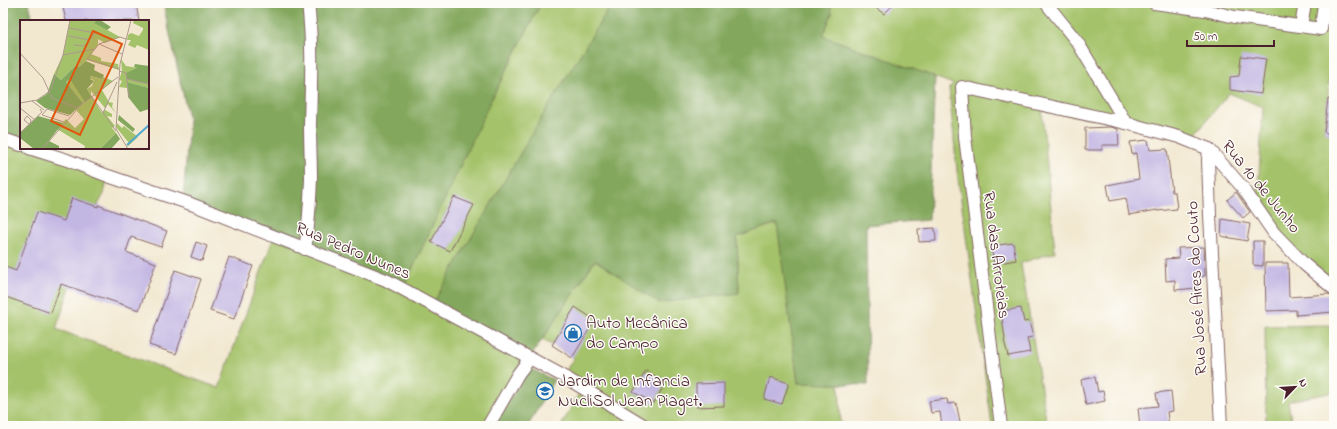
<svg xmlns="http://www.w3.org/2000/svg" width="1337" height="429" font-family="'Indie Flower',sans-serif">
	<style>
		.green { fill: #a4c269; stroke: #77704a }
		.forest { fill: #83a85d; stroke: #666444 }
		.building { fill: #c2b6e3 }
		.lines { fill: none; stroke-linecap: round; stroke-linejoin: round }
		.street-casing { stroke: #856565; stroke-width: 14 }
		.street { stroke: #fff; stroke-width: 12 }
		.labels { text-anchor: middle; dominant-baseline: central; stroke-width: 3; stroke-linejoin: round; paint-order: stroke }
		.street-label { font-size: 17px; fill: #4a1f2b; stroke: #fdfcf7 }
		.poi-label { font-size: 17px; fill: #4a1f2b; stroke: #fdfcf7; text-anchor: start }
		.inset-river { fill: none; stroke: #52a9cf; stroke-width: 2 }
		.inset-road { fill: none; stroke: #af988e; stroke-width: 1 }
		.view { fill: #e0560e; fill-opacity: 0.15; stroke: #e0560e; stroke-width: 2 }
		.inset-edge { fill: none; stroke: #4a1f2b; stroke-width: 2 }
	</style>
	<rect width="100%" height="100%" fill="#fdfcf7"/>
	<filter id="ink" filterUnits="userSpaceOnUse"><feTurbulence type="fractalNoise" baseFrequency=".025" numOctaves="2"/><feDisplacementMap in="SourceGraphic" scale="8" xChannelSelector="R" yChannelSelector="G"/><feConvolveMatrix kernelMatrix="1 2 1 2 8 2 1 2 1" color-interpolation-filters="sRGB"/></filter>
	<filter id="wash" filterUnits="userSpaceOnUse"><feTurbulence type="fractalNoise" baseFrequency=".012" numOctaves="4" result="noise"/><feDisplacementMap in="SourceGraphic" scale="16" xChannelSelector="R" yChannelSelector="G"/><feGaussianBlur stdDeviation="0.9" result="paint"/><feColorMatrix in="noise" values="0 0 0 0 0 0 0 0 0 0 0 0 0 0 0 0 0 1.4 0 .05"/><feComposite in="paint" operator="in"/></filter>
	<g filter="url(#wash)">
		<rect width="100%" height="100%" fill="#f2e8d0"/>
		<g class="green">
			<path d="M 541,3 L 612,3 L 508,175 L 530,358 L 487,426 L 3,426 L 3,139 L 108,176 L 104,194 L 98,205 L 56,329 L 219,388 L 274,236 L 491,100 Z"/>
			<path d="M 830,3 L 1334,3 L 1334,64 L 1331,64 L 1324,132 L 1334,136 L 1334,289 L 1257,208 L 1263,107 L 1229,93 L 1190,141 L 1126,123 L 1042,111 L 1055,252 L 1021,263 L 1047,426 L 992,426 L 957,171 L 949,88 L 953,84 L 823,36 L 832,13 Z"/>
			<path d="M 778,223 L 798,383 L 839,384 L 841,426 L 561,426 L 582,388 L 563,376 L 573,359 L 572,358 L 575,308 L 552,345 L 542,340 L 595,260 L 659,302 L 739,292 L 737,236 Z"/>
			<path d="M 1330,325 L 1334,356 L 1334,392 L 1288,401 L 1292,426 L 1266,426 L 1265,326 Z"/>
		</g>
		<g class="forest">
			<path d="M 3,3 L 29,3 L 33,21 L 21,21 L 21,145 L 3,139 Z"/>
			<path d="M 163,3 L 541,3 L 491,100 L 403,289 L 183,201 L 189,121 Z"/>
			<path d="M 612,3 L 830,3 L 832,13 L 823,36 L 935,77 L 929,220 L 866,225 L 868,385 L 798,383 L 777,223 L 737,237 L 739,293 L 659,303 L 595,260 L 530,358 L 432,305 L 538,123 Z"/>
			<path d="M 529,368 L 554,380 L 528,426 L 493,426 Z"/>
		</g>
		<g id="blocks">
			<g class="building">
				<path d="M 62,3 L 136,3 L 139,21 L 66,21 Z"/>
				<path d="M 869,3 L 895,3 L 884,14 Z"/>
				<path d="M 1241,56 L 1266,59 L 1261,94 L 1230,90 L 1230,77 L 1239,76 Z"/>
				<path d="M 1328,99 L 1334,100 L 1334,136 L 1324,132 Z"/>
				<path d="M 1111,127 L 1118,129 L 1119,145 L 1102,145 L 1102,150 L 1085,150 L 1085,128 Z"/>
				<path d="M 1148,140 L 1150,150 L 1167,149 L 1172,192 L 1175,192 L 1177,209 L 1157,211 L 1157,210 L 1129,215 L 1126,198 L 1110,201 L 1107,185 L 1139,179 L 1136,153 L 1132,154 L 1130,142 Z"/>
				<path d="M 1236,192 L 1250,212 L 1243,218 L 1227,200 Z"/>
				<path d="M 454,197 L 474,205 L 450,251 L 431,242 Z"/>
				<path d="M 72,198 L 98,207 L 98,205 L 167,231 L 161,247 L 131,237 L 126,252 L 156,263 L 139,310 L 61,284 L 51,313 L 3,296 L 3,266 L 16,271 L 37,212 L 64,221 Z"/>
				<path d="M 1222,219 L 1250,224 L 1247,241 L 1221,236 Z"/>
				<path d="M 935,228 L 936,241 L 919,242 L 918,229 Z"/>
				<path d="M 1253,241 L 1263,241 L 1263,266 L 1253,265 Z"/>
				<path d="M 196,242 L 207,246 L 202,261 L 191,257 Z"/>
				<path d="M 1013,243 L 1016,260 L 994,264 L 991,246 Z"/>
				<path d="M 1204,247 L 1205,276 L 1195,277 L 1196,288 L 1175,290 L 1175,280 L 1166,281 L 1165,259 L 1179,258 L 1178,248 Z"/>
				<path d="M 229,257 L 253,266 L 234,319 L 210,311 Z"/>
				<path d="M 1265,263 L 1288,263 L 1289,297 L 1328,294 L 1334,296 L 1334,312 L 1296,315 L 1296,310 L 1266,311 Z"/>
				<path d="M 175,270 L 201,279 L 176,354 L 149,345 Z"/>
				<path d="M 575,307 L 595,320 L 572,358 L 552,345 Z"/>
				<path d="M 1021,308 L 1024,322 L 1029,321 L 1033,337 L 1027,338 L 1030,352 L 1008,356 L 1004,340 L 1005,339 L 1001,311 Z"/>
				<path d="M 646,371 L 666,382 L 654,403 L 633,392 Z"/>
				<path d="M 770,377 L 789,383 L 782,404 L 764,399 Z"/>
				<path d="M 1095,377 L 1098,392 L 1103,391 L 1105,401 L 1086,405 L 1081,380 Z"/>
				<path d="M 724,383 L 724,406 L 696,407 L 696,384 Z"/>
				<path d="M 1171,391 L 1173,411 L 1167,412 L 1169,426 L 1140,426 L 1138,408 L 1158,406 L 1156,393 Z"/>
				<path d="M 947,399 L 948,404 L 956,403 L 961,426 L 942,426 L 940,412 L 931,413 L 929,401 Z"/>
			</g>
		</g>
	</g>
	<g filter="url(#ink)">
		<use href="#blocks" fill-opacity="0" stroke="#856565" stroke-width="1"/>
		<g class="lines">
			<g class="street-casing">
				<g id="street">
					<path d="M 1046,3 L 1078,43 L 1126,123"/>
					<path d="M 1154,3 L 1205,10 L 1235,17 L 1321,29 L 1324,3"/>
					<path d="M 1301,26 L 1305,3"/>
					<path d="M 3,139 L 21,145"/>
					<path d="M 29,148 L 67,160 L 108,176 L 191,204 L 386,280 L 563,376 L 645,426"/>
					<path d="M 1209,149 L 1208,160 L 1210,215 L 1221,426"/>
					<path d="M 305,249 C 309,226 310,203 311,179 C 311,161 310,143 310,125 C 311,84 313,44 308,3"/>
					<path d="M 488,426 L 518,374 L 530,358"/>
					<path d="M 1001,426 L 965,137 L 962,87 L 1126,123 L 1179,137 L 1209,149 L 1243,188 L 1274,233 L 1304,264 L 1334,289"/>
				</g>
			</g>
			<use href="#street" class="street"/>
		</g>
	</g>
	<defs>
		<g id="shop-ring" transform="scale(0.9)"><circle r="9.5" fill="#fdfcf7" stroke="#1f6fb2" stroke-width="1.5"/><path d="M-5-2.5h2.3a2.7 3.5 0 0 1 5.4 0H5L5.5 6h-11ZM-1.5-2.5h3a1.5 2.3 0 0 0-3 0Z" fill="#1f6fb2"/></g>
		<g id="school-ring" transform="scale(0.9)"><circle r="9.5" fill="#fdfcf7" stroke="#1f6fb2" stroke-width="1.5"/><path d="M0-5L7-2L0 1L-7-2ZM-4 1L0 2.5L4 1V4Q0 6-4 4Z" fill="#1f6fb2"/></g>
	</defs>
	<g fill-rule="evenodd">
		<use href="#shop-ring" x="573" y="333"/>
		<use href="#school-ring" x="545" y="391"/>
	</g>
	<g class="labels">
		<g class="street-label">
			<text transform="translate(1261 187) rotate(51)">Rua 10 de Junho</text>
			<text transform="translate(353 251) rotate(23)">Rua Pedro Nunes</text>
			<text transform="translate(996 255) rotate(83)">Rua das Arroteias</text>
			<text transform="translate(1197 288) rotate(-93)">Rua José Aires do Couto</text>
		</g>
		<g class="poi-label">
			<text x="586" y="323">Auto Mecânica<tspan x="586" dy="20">do Campo</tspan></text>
			<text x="558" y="381">Jardim de Infancia<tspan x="558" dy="20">NucliSol Jean Piaget.</tspan></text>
		</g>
	</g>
	<g transform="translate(20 20)">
		<rect width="129" height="129" fill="#f2e8d0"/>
		<path d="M 50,0 L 77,0 L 75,3 L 100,17 L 85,23 L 78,19 L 78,25 L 71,34 L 81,38 L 81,41 L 98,44 L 99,50 L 67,40 L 59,47 L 56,45 L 41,60 L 34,54 L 43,35 ZM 114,0 L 129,0 L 129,30 L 117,25 L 115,28 L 108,25 L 111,20 L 107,20 L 108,15 L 111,13 L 119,16 L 123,10 L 123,8 L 113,3 ZM 101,39 L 106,46 L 118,48 L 107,53 L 129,64 L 129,68 L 107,62 L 107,68 L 99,67 L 102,61 L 99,60 L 102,51 ZM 71,56 L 82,59 L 83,57 L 93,61 L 82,70 L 89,82 L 93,83 L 92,87 L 96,93 L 88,84 L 85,88 L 71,71 L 71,75 L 67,69 L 72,66 L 74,60 L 70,59 ZM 50,59 L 72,77 L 82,93 L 85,90 L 92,94 L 92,97 L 87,96 L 95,106 L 92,108 L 96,113 L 80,129 L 64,129 L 65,126 L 37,109 L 46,99 L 55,108 L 64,99 L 56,90 L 63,83 L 46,62 ZM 97,103 L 102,108 L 104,106 L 118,117 L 107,127 L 109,123 L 96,107 Z" fill="#a4c269"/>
		<path d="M 77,0 L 80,0 L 91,7 L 87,10 L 74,3 ZM 66,41 L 75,45 L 74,50 L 84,55 L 82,59 L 71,56 L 70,59 L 74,61 L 67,69 L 72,77 L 65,82 L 50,59 L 46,62 L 63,83 L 50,95 L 25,88 L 16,81 L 27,74 L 34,54 L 41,60 L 56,45 L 59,47 ZM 115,44 L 129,46 L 129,64 L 107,59 L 106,53 L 117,48 L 114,47 ZM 107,62 L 129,68 L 129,89 L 120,92 L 108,77 ZM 99,95 L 115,109 L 113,112 L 98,100 ZM 18,96 L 43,103 L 24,127 L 29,121 L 39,126 L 39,129 L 14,129 L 0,118 L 0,113 ZM 96,113 L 100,119 L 91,129 L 80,129 Z" fill="#83a85d"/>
		<path class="inset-river" d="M 107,125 L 129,105"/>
		<path class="inset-road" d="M 49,8 L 75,13 L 65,26 L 54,25M 48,16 L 70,20M 79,24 L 102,34M 0,33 L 23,58 L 32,78 L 57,88M 43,35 L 74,29M 99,49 L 67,39 L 79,24 L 100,17 L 106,19M 99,51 L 106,53 L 109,78M 107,59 L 129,64M 72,77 L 96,111M 12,81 L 24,90M 0,83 L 17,80 L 30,71 L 43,35 L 50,0M 0,88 L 15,100M 83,93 L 97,62M 44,102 L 22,95 L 27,89 L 49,96M 9,104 L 4,100 L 7,96 L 11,100 L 10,104M 0,113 L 22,92 L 20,89M 22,129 L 62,84 L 98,57M 108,129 L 96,109 L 100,44 L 111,0"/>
		<path class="view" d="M 73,11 L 102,24 L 60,115 L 31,101 Z"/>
		<rect width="129" height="129" class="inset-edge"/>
	</g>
	<rect width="1337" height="429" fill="none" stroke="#fdfcf7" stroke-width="16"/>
	<g transform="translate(1295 387) rotate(65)" stroke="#fdfcf7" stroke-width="3" paint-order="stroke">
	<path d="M0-3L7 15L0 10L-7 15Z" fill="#4a1f2b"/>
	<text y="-6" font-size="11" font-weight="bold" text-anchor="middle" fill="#4a1f2b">N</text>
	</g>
	<path d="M1187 40v6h87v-6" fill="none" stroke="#4a1f2b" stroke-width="2"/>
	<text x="1193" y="40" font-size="12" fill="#4a1f2b" stroke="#fdfcf7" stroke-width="3" paint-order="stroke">50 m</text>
</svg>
